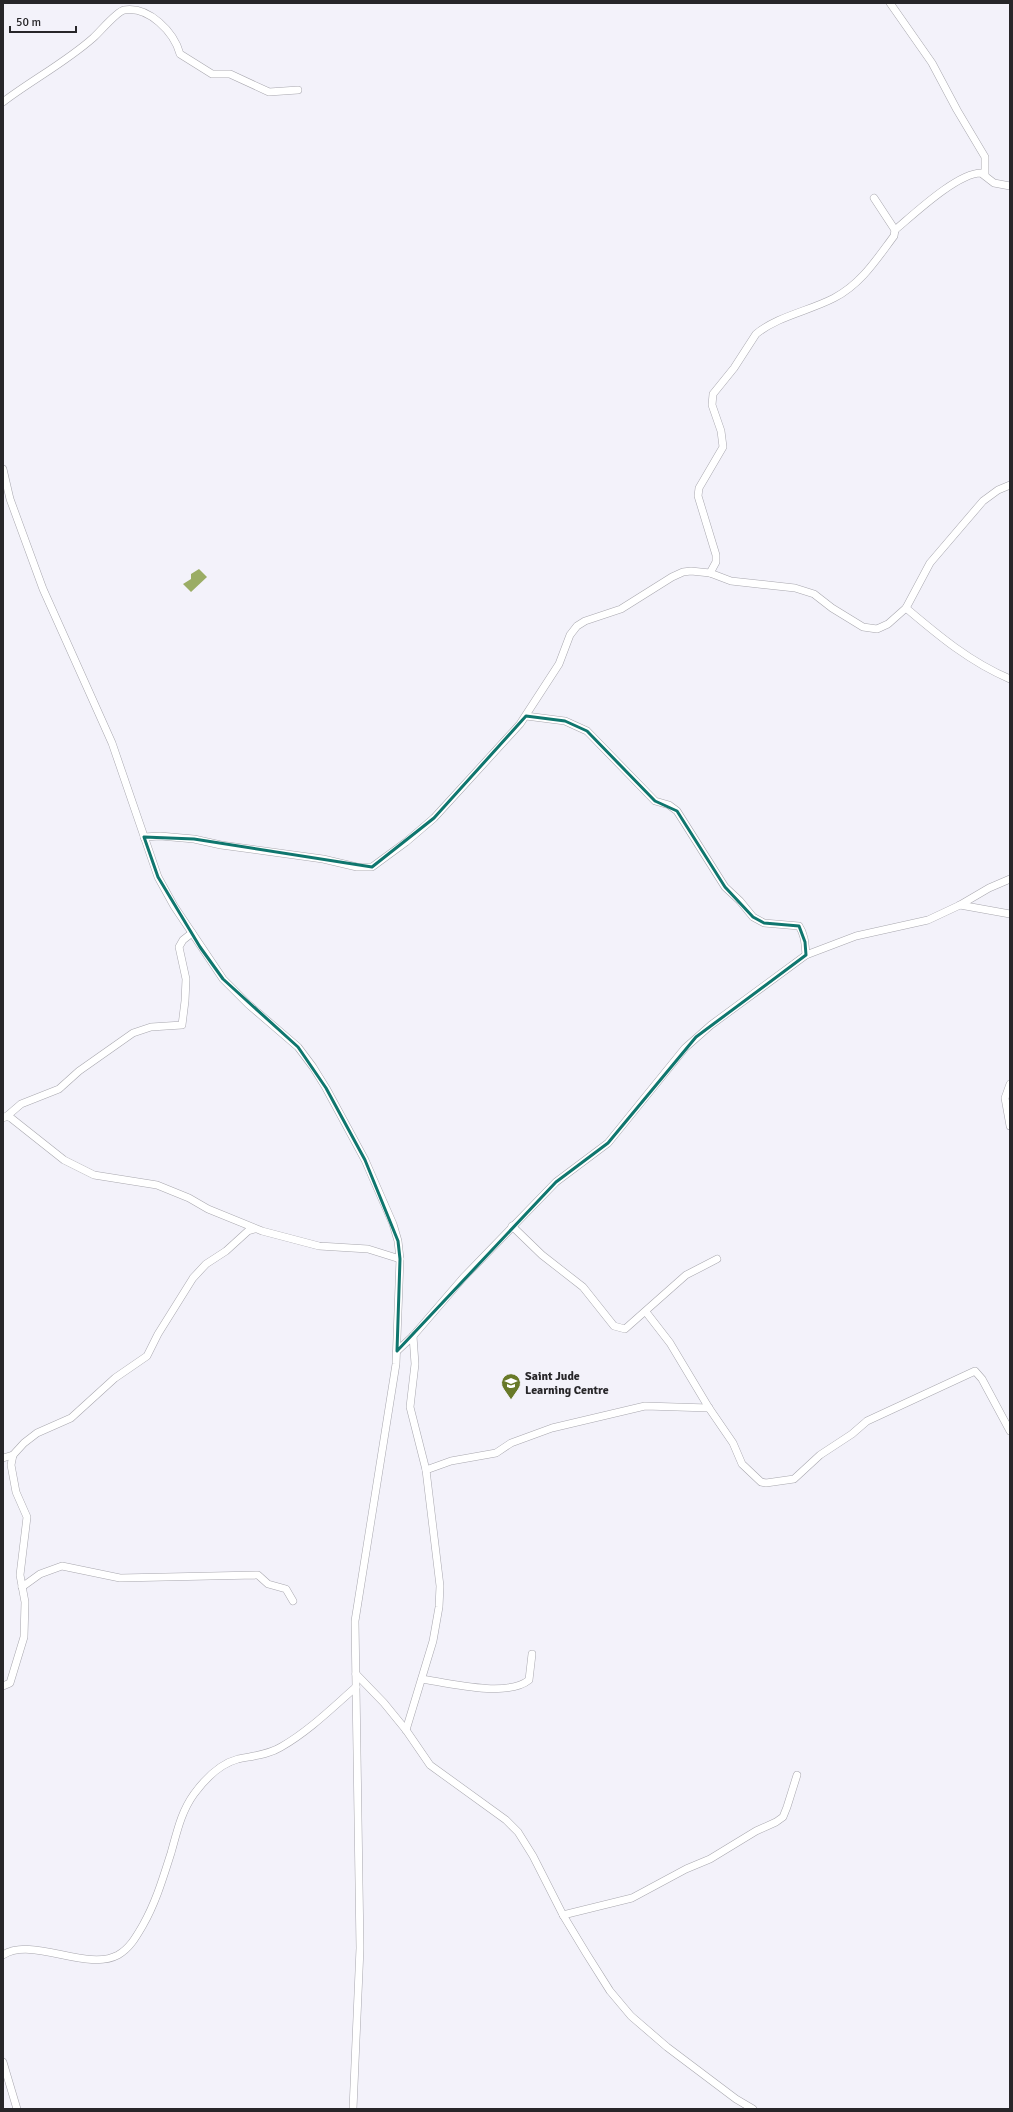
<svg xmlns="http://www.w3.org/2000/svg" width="1013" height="2112" font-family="Signika,sans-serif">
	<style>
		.water { fill: #9bad65 }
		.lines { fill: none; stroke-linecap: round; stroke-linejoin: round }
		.street-casing { stroke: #a8a7ae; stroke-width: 8 }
		.street { stroke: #fff; stroke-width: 7 }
		.marked { fill: none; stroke: #0f766e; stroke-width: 3; stroke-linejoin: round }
		.labels { text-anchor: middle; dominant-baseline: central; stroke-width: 4; stroke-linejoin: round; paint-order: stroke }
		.poi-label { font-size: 12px; font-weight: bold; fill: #272629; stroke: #f3f2fa; text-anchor: start }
	</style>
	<rect width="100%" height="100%" fill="#f3f2fa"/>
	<path class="water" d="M 199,569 L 207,577 L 191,592 L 183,584 L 191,579 L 191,574 Z"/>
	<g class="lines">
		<g class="street-casing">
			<g id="street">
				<path d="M 890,3 L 932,63 L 957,110 L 985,157 L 985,175"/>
				<path d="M 3,102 C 32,80 66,62 93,38 C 100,32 116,12 124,10 C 149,6 174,32 180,54 L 212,74 L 230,74 L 269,92 L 298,90"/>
				<path d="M 895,230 C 913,215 957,173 981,173 L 994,183 L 1010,186"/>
				<path d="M 3,469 L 10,499 L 43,589 L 112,743 L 158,877 L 174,906 L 223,979 L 248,1004 L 298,1047 L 313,1067 L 326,1088 L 365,1160 L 393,1224 L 398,1241 L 400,1259 L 396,1364 L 355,1621 L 360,1948 L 353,2109"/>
				<path d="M 710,573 L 716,562 L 716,555 L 698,496 L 699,488 L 723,447 L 721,431 L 712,405 L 713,394 L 734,368 L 756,334 C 778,316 809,311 834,298 C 861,284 876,260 894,236 L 895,230 L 874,198"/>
				<path d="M 906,608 C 939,636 970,662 1010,679"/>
				<path d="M 526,716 L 565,721 L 587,731 L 655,801 L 669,805 L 677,811 L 725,887 L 740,901 L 753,917 L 764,923 L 799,926 C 805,935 805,944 806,955"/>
				<path d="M 144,837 L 160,836 L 194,839 L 221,845 L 323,859 L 357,867 L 372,867 L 406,842 L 434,818 L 520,724 L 559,664 L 570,635 L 577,626 L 585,621 L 621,609 L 672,577 L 683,572 L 691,571 L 710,573 L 731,581 L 795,588 L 814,594 L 832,608 L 863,627 L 877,629 L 888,624 L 906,608 L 930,563 L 983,501 L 998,490 L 1010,485"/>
				<path d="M 960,905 L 1010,914"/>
				<path d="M 1010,1084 L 1005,1098 L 1010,1126"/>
				<path d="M 7,1116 L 21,1104 L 59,1089 L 79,1071 L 133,1033 L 151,1027 L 182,1025 L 185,1001 L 186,979 L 179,947 L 183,940 L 192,933"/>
				<path d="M 3,1118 L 7,1116 L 11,1118 L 64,1160 L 94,1175 L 157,1185 L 189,1198 L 208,1209 L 262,1231 L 319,1246 L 368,1249 L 400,1259"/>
				<path d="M 512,1226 L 542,1255 L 583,1287 L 614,1326 L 625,1329 L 686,1275 L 717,1259"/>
				<path d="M 646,1312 L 670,1343 L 709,1408 L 733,1443 L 742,1464 L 761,1482 L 766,1483 L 794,1479 L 820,1455 L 852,1434 L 867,1421 L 975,1371 L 982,1379 L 1010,1431"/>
				<path d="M 397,1351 L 413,1336 L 463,1278 L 556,1182 L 608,1143 L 685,1048 L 711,1025 L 806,955 L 856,936 L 928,920 L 960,905 L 989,888 L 1010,879"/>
				<path d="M 3,1458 L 13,1455"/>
				<path d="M 426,1470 L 451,1461 L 496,1453 L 511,1443 L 552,1428 L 645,1406 L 709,1408"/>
				<path d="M 22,1587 L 40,1574 L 62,1566 L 120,1578 L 258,1575 L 268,1584 L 286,1589 L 293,1601"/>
				<path d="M 356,1674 L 384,1703 L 406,1730 L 430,1765 L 506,1820 L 518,1832 L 533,1856 L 563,1915 L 586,1953 L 610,1991 L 631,2016 L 667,2047 L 736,2099 L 753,2109"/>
				<path d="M 422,1679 C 448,1683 507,1698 529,1680 L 532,1654"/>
				<path d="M 3,1686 L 10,1683 L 24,1637 L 25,1602 L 20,1575 L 27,1517 L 16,1492 L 11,1465 L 13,1455 L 24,1443 L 37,1433 L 71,1418 L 115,1378 L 147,1356 L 158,1334 L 193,1278 L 206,1264 L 226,1251 L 248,1231 L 255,1229"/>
				<path d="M 406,1730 L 433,1641 L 439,1607 L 440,1586 L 426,1470 L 410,1407 L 415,1364 L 413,1336"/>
				<path d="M 563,1915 L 632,1898 L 686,1869 L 710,1859 L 756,1831 L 776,1822 L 783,1817 L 787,1807 L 797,1775"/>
				<path d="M 3,1955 C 32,1936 87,1972 118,1955 C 130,1948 136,1937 143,1925 C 156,1902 163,1878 171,1853 C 177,1832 181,1812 194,1794 C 205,1779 219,1764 238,1759 C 252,1756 268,1755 281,1747 C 309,1731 332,1708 356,1687"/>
				<path d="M 3,2062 L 17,2109"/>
			</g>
		</g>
		<use href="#street" class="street"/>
	</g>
	<path class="marked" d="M 526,716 L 565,721 L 587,731 L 655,801 L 677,811 L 725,887 L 753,917 L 764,923 L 799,926 L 805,942 L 806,955 L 696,1037 L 608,1143 L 556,1182 L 397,1351 L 400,1259 L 398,1241 L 365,1160 L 326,1088 L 298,1047 L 223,979 L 200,947 L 158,877 L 144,837 L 194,839 L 372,867 L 434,818 Z"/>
	<defs>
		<g id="school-pin" transform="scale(1)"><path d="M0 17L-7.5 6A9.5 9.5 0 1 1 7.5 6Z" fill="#687928" stroke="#f3f2fa"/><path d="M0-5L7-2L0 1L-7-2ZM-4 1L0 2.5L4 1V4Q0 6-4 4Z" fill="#fff"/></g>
	</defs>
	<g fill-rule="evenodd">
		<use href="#school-pin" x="511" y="1383"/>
	</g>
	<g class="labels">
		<g class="poi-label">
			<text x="525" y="1376">Saint Jude<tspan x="525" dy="14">Learning Centre</tspan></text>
		</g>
	</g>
	<rect width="1013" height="2112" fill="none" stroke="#272629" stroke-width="8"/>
	<path d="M10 26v6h66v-6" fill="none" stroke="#272629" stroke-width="2"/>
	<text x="16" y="26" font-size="12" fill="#272629" stroke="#f3f2fa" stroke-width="3" paint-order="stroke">50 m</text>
</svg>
